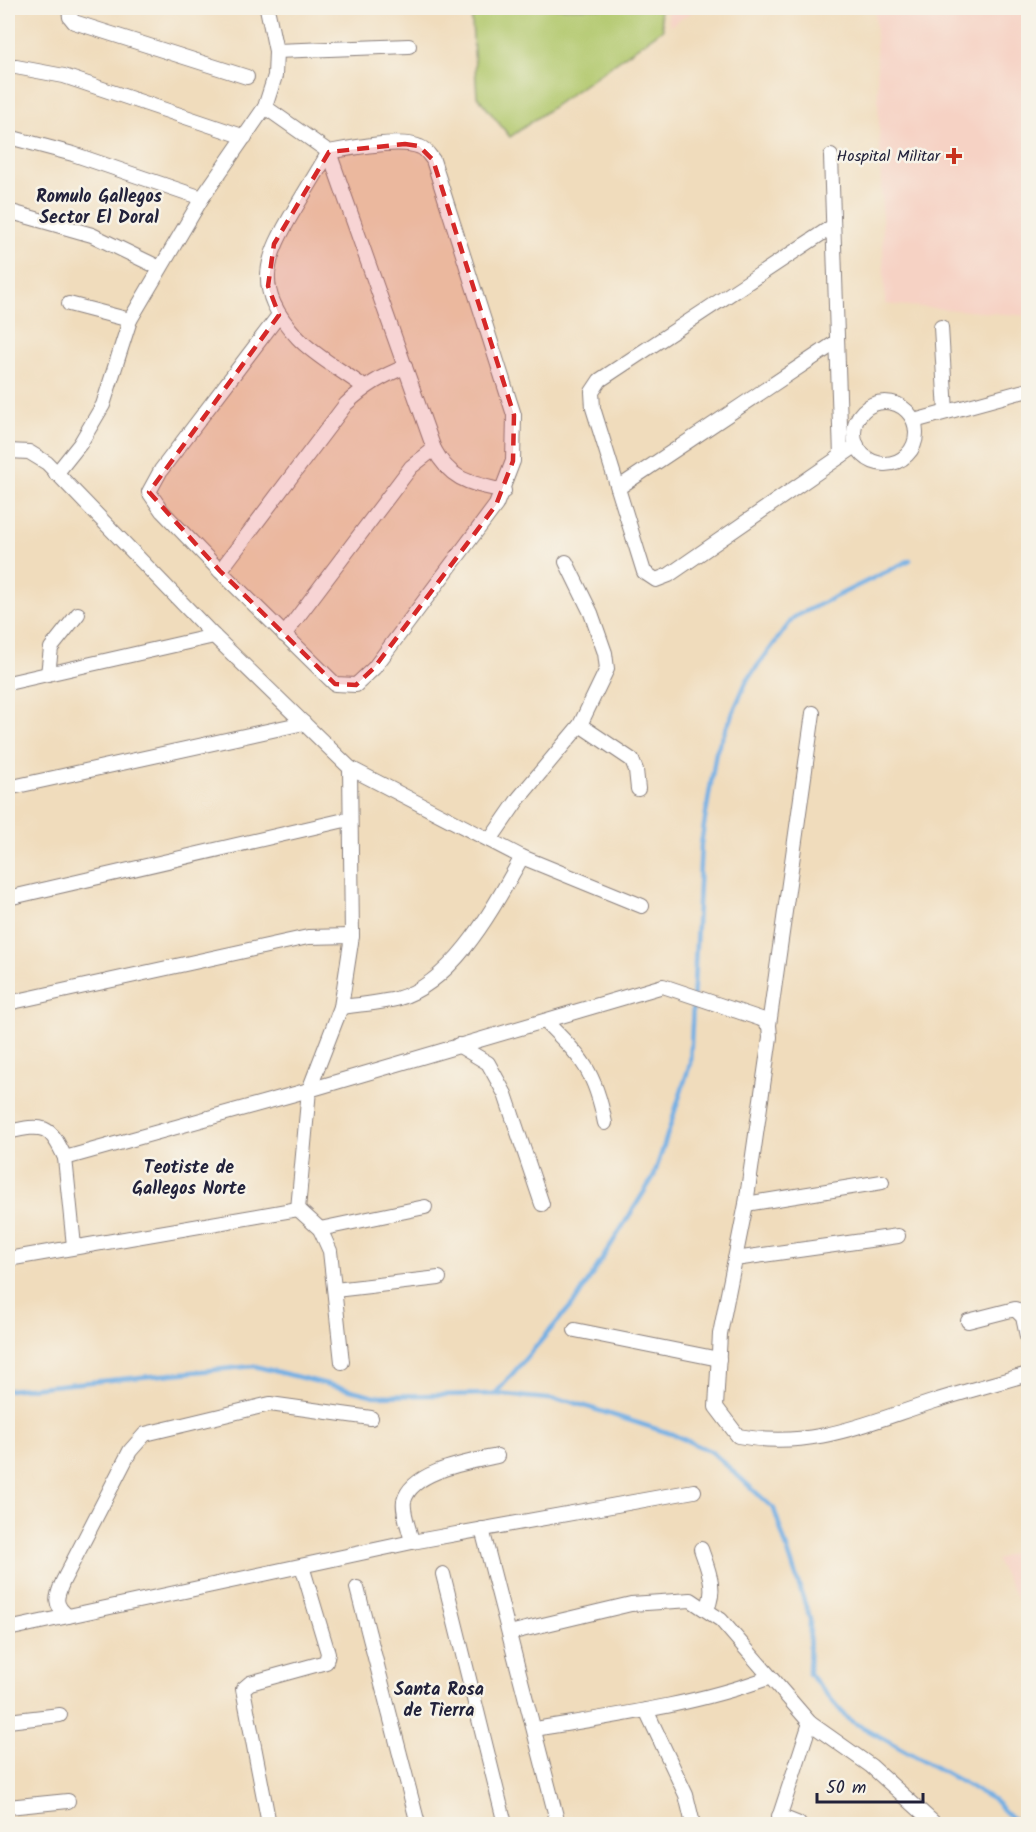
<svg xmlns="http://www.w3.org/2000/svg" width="1036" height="1832" font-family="Kalam,sans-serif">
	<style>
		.built { fill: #f6d2c4 }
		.green { fill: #b0c76b; stroke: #697453; stroke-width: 1.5 }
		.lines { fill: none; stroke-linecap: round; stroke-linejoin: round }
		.stream { stroke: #72afe4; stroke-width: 4.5 }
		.minor-casing { stroke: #897f7c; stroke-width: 16 }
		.minor { stroke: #fff; stroke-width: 14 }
		.marked { fill: #d62828; fill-opacity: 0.2; stroke: #d62828; stroke-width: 4.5; stroke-dasharray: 12 8; stroke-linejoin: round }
		.poi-dot { fill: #c8321e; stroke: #f7f3e8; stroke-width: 2 }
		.labels { text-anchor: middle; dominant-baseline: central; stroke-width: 5; stroke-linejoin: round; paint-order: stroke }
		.poi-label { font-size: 16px; fill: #22223b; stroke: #f7f3e8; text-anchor: end }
		.neighbourhood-label { font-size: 18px; font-weight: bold; fill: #22223b; stroke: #f7f3e8 }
	</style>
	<rect width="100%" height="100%" fill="#f7f3e8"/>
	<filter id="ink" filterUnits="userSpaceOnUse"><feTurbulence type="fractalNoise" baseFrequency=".0167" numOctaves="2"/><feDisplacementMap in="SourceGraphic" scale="12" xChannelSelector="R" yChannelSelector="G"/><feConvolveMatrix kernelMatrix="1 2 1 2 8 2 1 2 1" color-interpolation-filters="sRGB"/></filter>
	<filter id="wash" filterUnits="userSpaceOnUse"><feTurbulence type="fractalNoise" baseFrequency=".008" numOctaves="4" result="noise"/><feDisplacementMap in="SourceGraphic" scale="24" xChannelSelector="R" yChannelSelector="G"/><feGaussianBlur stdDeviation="1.35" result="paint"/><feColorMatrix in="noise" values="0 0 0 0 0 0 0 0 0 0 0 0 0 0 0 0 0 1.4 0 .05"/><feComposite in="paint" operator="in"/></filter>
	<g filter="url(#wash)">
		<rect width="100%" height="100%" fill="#f0dcbc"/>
		<g class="built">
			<path d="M 666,8 L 698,8 L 670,26 Z"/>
			<path d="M 875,8 L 1028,8 L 1028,316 L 885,304 Z"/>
			<path d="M 1028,1545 L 1028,1619 L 996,1560 Z"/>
		</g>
		<path class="green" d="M 471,8 L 659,8 L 663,29 L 510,137 L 477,96 Z"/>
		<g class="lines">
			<g class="stream">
				<path d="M 8,1390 L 254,1366 L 375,1396 L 495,1394 L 569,1401 L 672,1434 L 712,1452 L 774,1509 L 810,1619 L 809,1674 L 848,1719 L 992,1799 L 1018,1824"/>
				<path d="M 495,1394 L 577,1299 L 654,1176 L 690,1064 L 701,844 L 716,752 L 747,680 L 794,617 L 910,560"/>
			</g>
		</g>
	</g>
	<g filter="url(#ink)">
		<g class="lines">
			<g class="minor-casing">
				<g id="minor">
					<path d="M 69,8 L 70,17 L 74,22 L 247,77"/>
					<path d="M 276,51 L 409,46"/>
					<path d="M 16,67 L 64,76 L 245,137"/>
					<path d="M 265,107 L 329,152 L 434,449 C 451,481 470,483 504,491"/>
					<path d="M 9,137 L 73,154 L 202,198"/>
					<path d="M 329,152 C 318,170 307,189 296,207 C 266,258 251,288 298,338 C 316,357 343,371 364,387"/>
					<path d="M 831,156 L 841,456"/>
					<path d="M 8,211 L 92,235 L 160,268"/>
					<path d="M 833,226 L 600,380 L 592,392 L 593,408 L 644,572 L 656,580 L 669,575 L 857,445"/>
					<path d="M 69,304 L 130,320"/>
					<path d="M 279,315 L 161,470 L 149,492 L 162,511 L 220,571 L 335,684 L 356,685 L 374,668 L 496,505 L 513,461 L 514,415 L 433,160 C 429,155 426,149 420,147 C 401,138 350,148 329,152"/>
					<path d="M 941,327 L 946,412"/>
					<circle cx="885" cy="433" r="31"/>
					<path d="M 914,421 L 1028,390"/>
					<path d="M 8,451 L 29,452 L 47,463 L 214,636 L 350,768 L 352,936 L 341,1007 L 309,1090 L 298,1209"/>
					<path d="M 56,474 L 80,444 L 103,405 L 130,320 L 202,198 L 265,107 L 275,76 L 276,51 L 267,8"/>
					<path d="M 618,488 L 835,343"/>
					<path d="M 220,571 L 346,404 C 365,386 382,376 405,367"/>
					<path d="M 284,635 L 411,467 L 434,449"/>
					<path d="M 48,674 L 51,648 L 78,614"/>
					<path d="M 8,683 L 214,636"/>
					<path d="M 813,713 L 769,1025 L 770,1037 L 746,1204 L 720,1334 L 716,1407 L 738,1436 C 813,1450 866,1423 935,1401 C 966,1391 997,1383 1028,1374"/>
					<path d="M 580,725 L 632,760 L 636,770 L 638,789"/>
					<path d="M 350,768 L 522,857 L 642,906"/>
					<path d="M 8,788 L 304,723"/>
					<path d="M 490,840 L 519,798 L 580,725 L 607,669 L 605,653 L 591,613 L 566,562"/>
					<path d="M 8,898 L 349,819"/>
					<path d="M 8,1003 L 308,937 L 352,936"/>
					<path d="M 341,1007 C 359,1005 378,1003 396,999 C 455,983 494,906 522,857"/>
					<path d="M 546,1022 C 582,1058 595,1071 605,1123"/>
					<path d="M 458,1045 L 488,1063 L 505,1094 L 542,1204"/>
					<path d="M 8,1132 C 43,1124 50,1124 65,1158 L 309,1090 L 663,986 L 761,1019 L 769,1025"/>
					<path d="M 65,1158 L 74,1246"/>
					<path d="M 746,1204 L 882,1182"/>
					<path d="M 298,1209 L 320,1229 L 330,1251 L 342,1362"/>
					<path d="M 320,1229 L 425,1207"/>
					<path d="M 8,1259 L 298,1209"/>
					<path d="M 735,1259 L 898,1236"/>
					<path d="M 335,1290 L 439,1278"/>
					<path d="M 968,1321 L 1015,1309 L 1023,1317 L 1028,1341"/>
					<path d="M 575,1330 L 719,1359"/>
					<path d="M 482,1529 L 558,1824"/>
					<path d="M 412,1542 C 410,1531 402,1512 404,1501 C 412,1470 471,1462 497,1456"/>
					<path d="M 701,1549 C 708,1570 717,1588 707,1609"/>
					<path d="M 443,1574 L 505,1824"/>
					<path d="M 357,1588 L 418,1824"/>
					<path d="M 68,1616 C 53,1605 56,1597 63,1581 L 130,1451 L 145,1434 L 270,1404 L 371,1418"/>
					<path d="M 8,1629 L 412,1542 L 694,1491"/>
					<path d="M 509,1633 L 631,1604 L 691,1600 L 721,1620 L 810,1723 L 871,1766 L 935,1824"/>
					<path d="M 646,1710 L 686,1795 L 693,1824"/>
					<path d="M 8,1721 L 60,1715"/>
					<path d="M 535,1729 C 613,1716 694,1705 768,1678"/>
					<path d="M 8,1807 L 68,1801"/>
					<path d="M 779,1816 L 799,1824"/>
					<path d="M 269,1824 L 243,1689 L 250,1683 L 326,1662 L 328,1653 L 302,1566"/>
					<path d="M 777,1824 L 810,1723"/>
				</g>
			</g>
			<use href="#minor" class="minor"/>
		</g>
	</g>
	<path class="marked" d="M 405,144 L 419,146 L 433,160 L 514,415 L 513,461 L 496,505 L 374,668 L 356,685 L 335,684 L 220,571 L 149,492 L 279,315 L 268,286 L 274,244 L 329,152 Z"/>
	<path class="poi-dot" d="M951 147h6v6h6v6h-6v6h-6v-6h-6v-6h6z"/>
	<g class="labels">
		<g class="poi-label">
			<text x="940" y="156">Hospital Militar</text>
		</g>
		<g class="neighbourhood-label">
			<text x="99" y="197">Romulo Gallegos<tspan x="99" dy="21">Sector El Doral</tspan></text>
			<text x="189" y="1168">Teotiste de<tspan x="189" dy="21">Gallegos Norte</tspan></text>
			<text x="439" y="1690">Santa Rosa<tspan x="439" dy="21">de Tierra</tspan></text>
		</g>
	</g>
	<rect width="1036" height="1832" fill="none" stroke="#f7f3e8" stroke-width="30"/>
	<path d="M817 1793v9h106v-9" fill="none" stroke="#22223b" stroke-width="3"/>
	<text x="826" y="1793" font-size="18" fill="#22223b" stroke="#f7f3e8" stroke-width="4.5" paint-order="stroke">50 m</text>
</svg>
